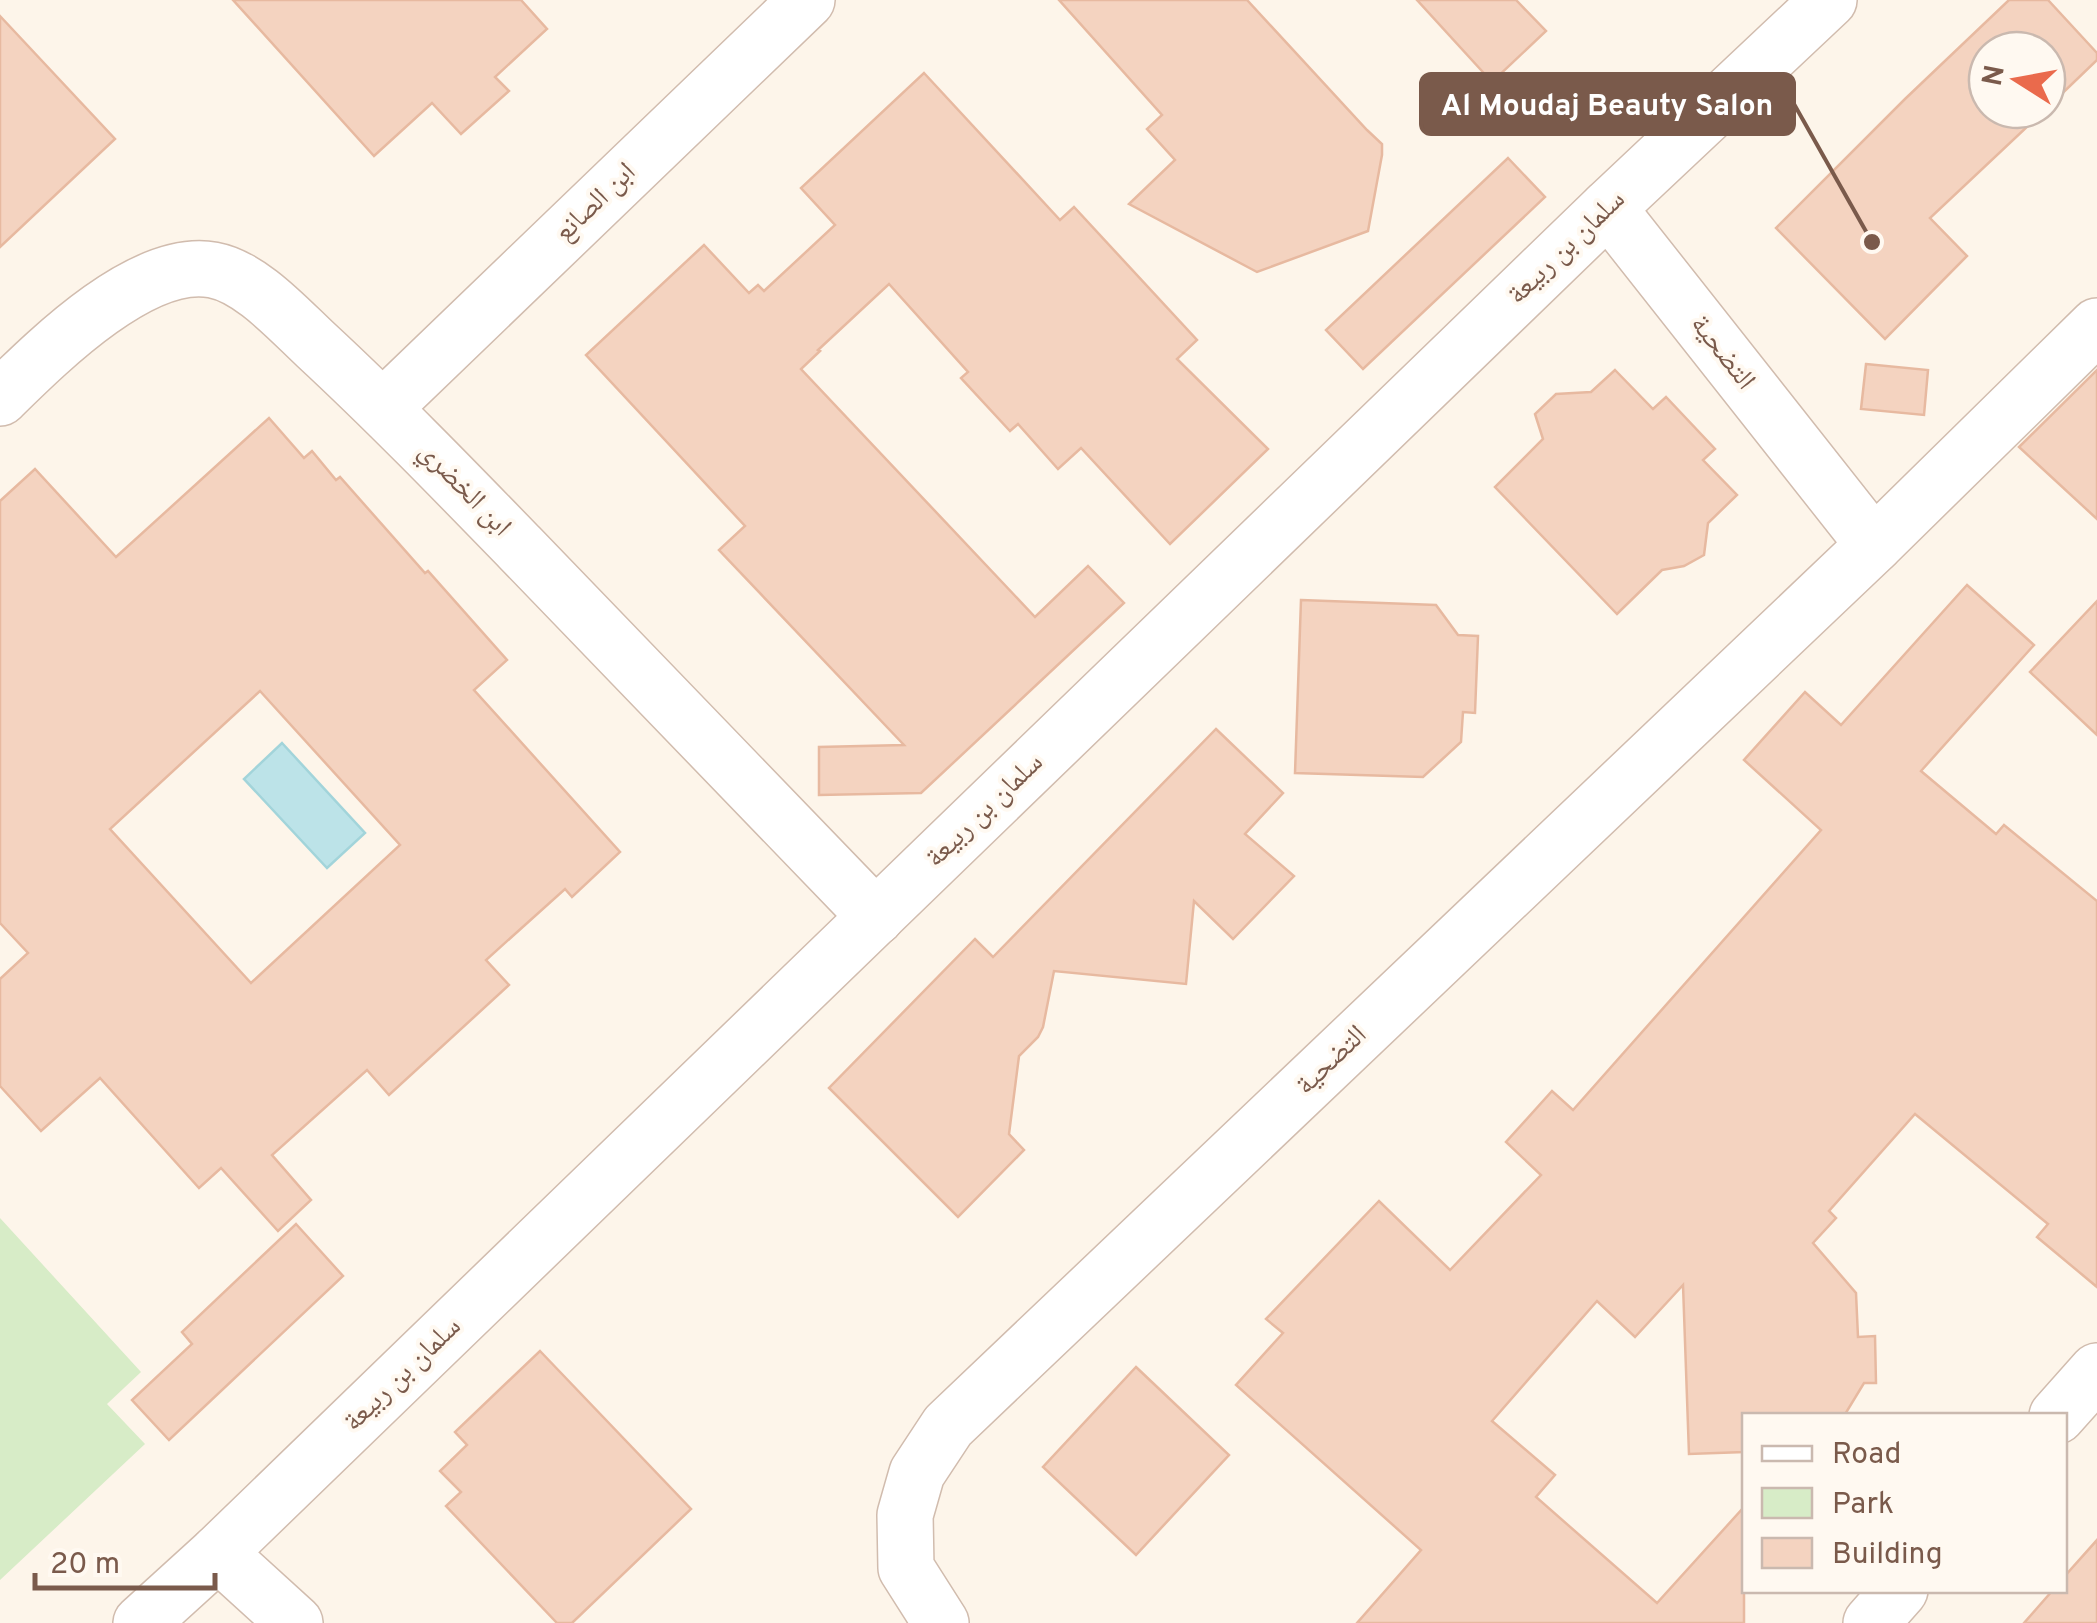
<svg xmlns="http://www.w3.org/2000/svg" width="2097" height="1623" font-family="Overpass,'Noto Naskh Arabic',sans-serif">
	<style>
		.green { fill: #d7ecc7 }
		.water { fill: #bce3e8; stroke: #a2d4da; stroke-width: 2.5 }
		.building { fill: #f4d3c0; stroke: #e7b9a0; stroke-width: 2.5; fill-rule: evenodd }
		.lines { fill: none; stroke-linecap: round; stroke-linejoin: round }
		.minor-casing { stroke: #d1bcae; stroke-width: 58 }
		.minor { stroke: #fff; stroke-width: 55 }
		.labels { text-anchor: middle; dominant-baseline: central; stroke-width: 8; stroke-linejoin: round; paint-order: stroke }
		.street-label { font-size: 28px; fill: #7a5a4b; stroke: #fff9f1 }
		.leader { fill: none; stroke: #7a5a4b; stroke-width: 4 }
		.callout-dot { fill: #7a5a4b; stroke: #fff9f1; stroke-width: 4 }
		.callout { fill: #7a5a4b; stroke: #7a5a4b; stroke-width: 4 }
		.callout-label { font-size: 30px; text-anchor: middle; font-weight: bold; fill: #fff }
	</style>
	<rect width="100%" height="100%" fill="#fdf5ea"/>
	<path class="green" d="M 0,1218 L 141,1372 L 107,1404 L 145,1444 L 0,1580 Z"/>
	<path class="water" d="M 282,743 L 365,833 L 327,868 L 244,779 Z"/>
	<g class="building">
		<path d="M 233,0 L 521,0 L 547,29 L 495,77 L 509,91 L 461,134 L 432,103 L 374,156 Z"/>
		<path d="M 1059,0 L 1247,0 L 1367,130 L 1382,144 L 1382,155 L 1368,231 L 1257,272 L 1129,204 L 1175,160 L 1147,129 L 1162,115 Z"/>
		<path d="M 1417,0 L 1516,0 L 1546,31 L 1492,82 Z"/>
		<path d="M 2009,0 L 2048,0 L 2097,53 L 2097,60 L 2047,108 L 2047,50 L 1987,50 L 1987,110 L 2045,110 L 1930,218 L 1967,256 L 1885,339 L 1776,228 L 1905,99 Z"/>
		<path d="M 0,16 L 115,139 L 0,247 Z"/>
		<path d="M 924,73 L 1060,220 L 1074,207 L 1197,340 L 1177,359 L 1268,449 L 1170,544 L 1081,448 L 1058,469 L 1018,424 L 1010,431 L 961,378 L 968,372 L 889,284 L 818,350 L 820,351 L 801,369 L 1035,617 L 1088,566 L 1124,603 L 921,793 L 819,795 L 819,747 L 904,745 L 719,550 L 745,526 L 586,355 L 704,245 L 749,293 L 758,285 L 764,291 L 835,225 L 801,188 Z"/>
		<path d="M 1508,158 L 1545,197 L 1363,369 L 1326,330 Z"/>
		<path d="M 1866,364 L 1928,370 L 1924,415 L 1861,409 Z"/>
		<path d="M 1615,370 L 1653,409 L 1666,397 L 1715,449 L 1703,460 L 1737,495 L 1708,523 L 1704,555 L 1684,566 L 1662,570 L 1617,614 L 1495,487 L 1543,439 L 1535,414 L 1556,394 L 1591,392 Z"/>
		<path d="M 2097,370 L 2097,519 L 2019,447 Z"/>
		<path d="M 269,418 L 304,458 L 312,451 L 336,480 L 340,477 L 425,573 L 428,571 L 507,660 L 474,690 L 620,852 L 572,897 L 565,889 L 486,960 L 509,985 L 389,1095 L 367,1070 L 272,1155 L 311,1200 L 278,1231 L 221,1168 L 199,1188 L 100,1078 L 41,1131 L 0,1086 L 0,979 L 28,953 L 0,923 L 0,501 L 35,469 L 116,557 ZM 260,691 L 400,845 L 251,983 L 110,829 Z"/>
		<path d="M 1967,585 L 2034,645 L 1921,771 L 1996,834 L 2004,825 L 2097,901 L 2097,1287 L 2037,1237 L 2048,1224 L 1915,1114 L 1829,1211 L 1836,1218 L 1813,1243 L 1856,1293 L 1858,1337 L 1875,1336 L 1876,1383 L 1864,1383 L 1844,1416 L 1744,1416 L 1744,1452 L 1689,1454 L 1683,1285 L 1635,1337 L 1597,1301 L 1492,1421 L 1555,1475 L 1536,1497 L 1657,1603 L 1744,1507 L 1744,1623 L 1357,1623 L 1421,1550 L 1236,1385 L 1283,1333 L 1266,1319 L 1379,1201 L 1450,1270 L 1541,1175 L 1506,1142 L 1552,1091 L 1573,1110 L 1821,830 L 1744,760 L 1805,692 L 1841,725 Z"/>
		<path d="M 1301,600 L 1436,605 L 1458,635 L 1478,636 L 1475,713 L 1463,712 L 1461,742 L 1423,777 L 1295,773 Z"/>
		<path d="M 2097,601 L 2097,735 L 2030,672 Z"/>
		<path d="M 1216,729 L 1283,793 L 1245,834 L 1294,876 L 1233,939 L 1194,901 L 1186,984 L 1054,971 L 1043,1027 L 1038,1037 L 1019,1056 L 1009,1134 L 1024,1150 L 958,1217 L 829,1088 L 975,939 L 993,957 Z"/>
		<path d="M 296,1224 L 343,1276 L 169,1440 L 132,1400 L 192,1344 L 182,1332 Z"/>
		<path d="M 540,1351 L 691,1509 L 572,1623 L 557,1623 L 446,1506 L 461,1492 L 440,1471 L 467,1445 L 455,1432 Z"/>
		<path d="M 1136,1367 L 1229,1455 L 1136,1555 L 1043,1467 Z"/>
		<path d="M 2097,1540 L 2097,1623 L 2024,1623 L 2053,1590 L 2064,1590 L 2064,1577 Z"/>
	</g>
	<g class="lines">
		<g class="minor-casing">
			<g id="minor">
				<path d="M 1608,208 L 1874,545"/>
				<path d="M 0,398 C 48,351 142,257 213,270 C 251,277 288,319 316,345 C 386,410 452,478 519,547 C 638,671 757,794 876,917"/>
				<path d="M 384,407 L 807,0"/>
				<path d="M 2057,1416 L 2097,1371"/>
				<path d="M 218,1553 L 295,1623"/>
				<path d="M 141,1623 L 218,1553 L 1608,208 L 1829,0"/>
				<path d="M 941,1623 L 906,1568 L 905,1515 L 917,1473 L 948,1426 L 1874,545 L 2097,326"/>
				<path d="M 1871,1623 L 1900,1590"/>
			</g>
		</g>
		<use href="#minor" class="minor"/>
	</g>
	<g class="labels">
		<g class="street-label">
			<text transform="translate(596 203) rotate(-44)">ابن الصانع</text>
			<text transform="translate(1567 248) rotate(-44)">سلمان بن ربيعة</text>
			<text transform="translate(1722 353) rotate(52)">التضحية</text>
			<text transform="translate(464 490) rotate(46)">ابن الخضري</text>
			<text transform="translate(985 811) rotate(-44)">سلمان بن ربيعة</text>
			<text transform="translate(1332 1061) rotate(-44)">التضحية</text>
			<text transform="translate(403 1375) rotate(-44)">سلمان بن ربيعة</text>
		</g>
	</g>
	<path class="leader" d="M1872 242L1794 104"/>
	<circle class="callout-dot" cx="1872" cy="242" r="10"/>
	<rect class="callout" x="1421" y="74" width="373" height="60" rx="10"/>
	<g class="callout-label">
		<text x="1607" y="115">Al Moudaj Beauty Salon</text>
	</g>
	<rect x="1742" y="1413" width="325" height="180" fill="#fff9f1" stroke="#cab9af" stroke-width="2.5"/>
	<rect x="1762" y="1446" width="50" height="15" fill="#ffffff" stroke="#cab9af" stroke-width="2.5"/>
	<text x="1832" y="1463" font-size="30" fill="#7a5a4b">Road</text>
	<rect x="1762" y="1488" width="50" height="30" fill="#d7ecc7" stroke="#cab9af" stroke-width="2.5"/>
	<text x="1832" y="1513" font-size="30" fill="#7a5a4b">Park</text>
	<rect x="1762" y="1538" width="50" height="30" fill="#f4d3c0" stroke="#cab9af" stroke-width="2.5"/>
	<text x="1832" y="1563" font-size="30" fill="#7a5a4b">Building</text>
	<g transform="translate(2017 80) rotate(281)"><circle r="48" fill="#fff9f1" stroke="#cab9af" stroke-width="2.5"/>
	<path d="M0-8L18 38L0 25L-18 38Z" fill="#ea6a4c"/>
	<text y="-15" font-size="28" font-weight="bold" text-anchor="middle" fill="#7a5a4b">N</text>
	</g>
	<path d="M35 1573v15h180v-15" fill="none" stroke="#7a5a4b" stroke-width="5"/>
	<text x="50" y="1573" font-size="30" fill="#7a5a4b" stroke="#fff9f1" stroke-width="8" paint-order="stroke">20 m</text>
</svg>
